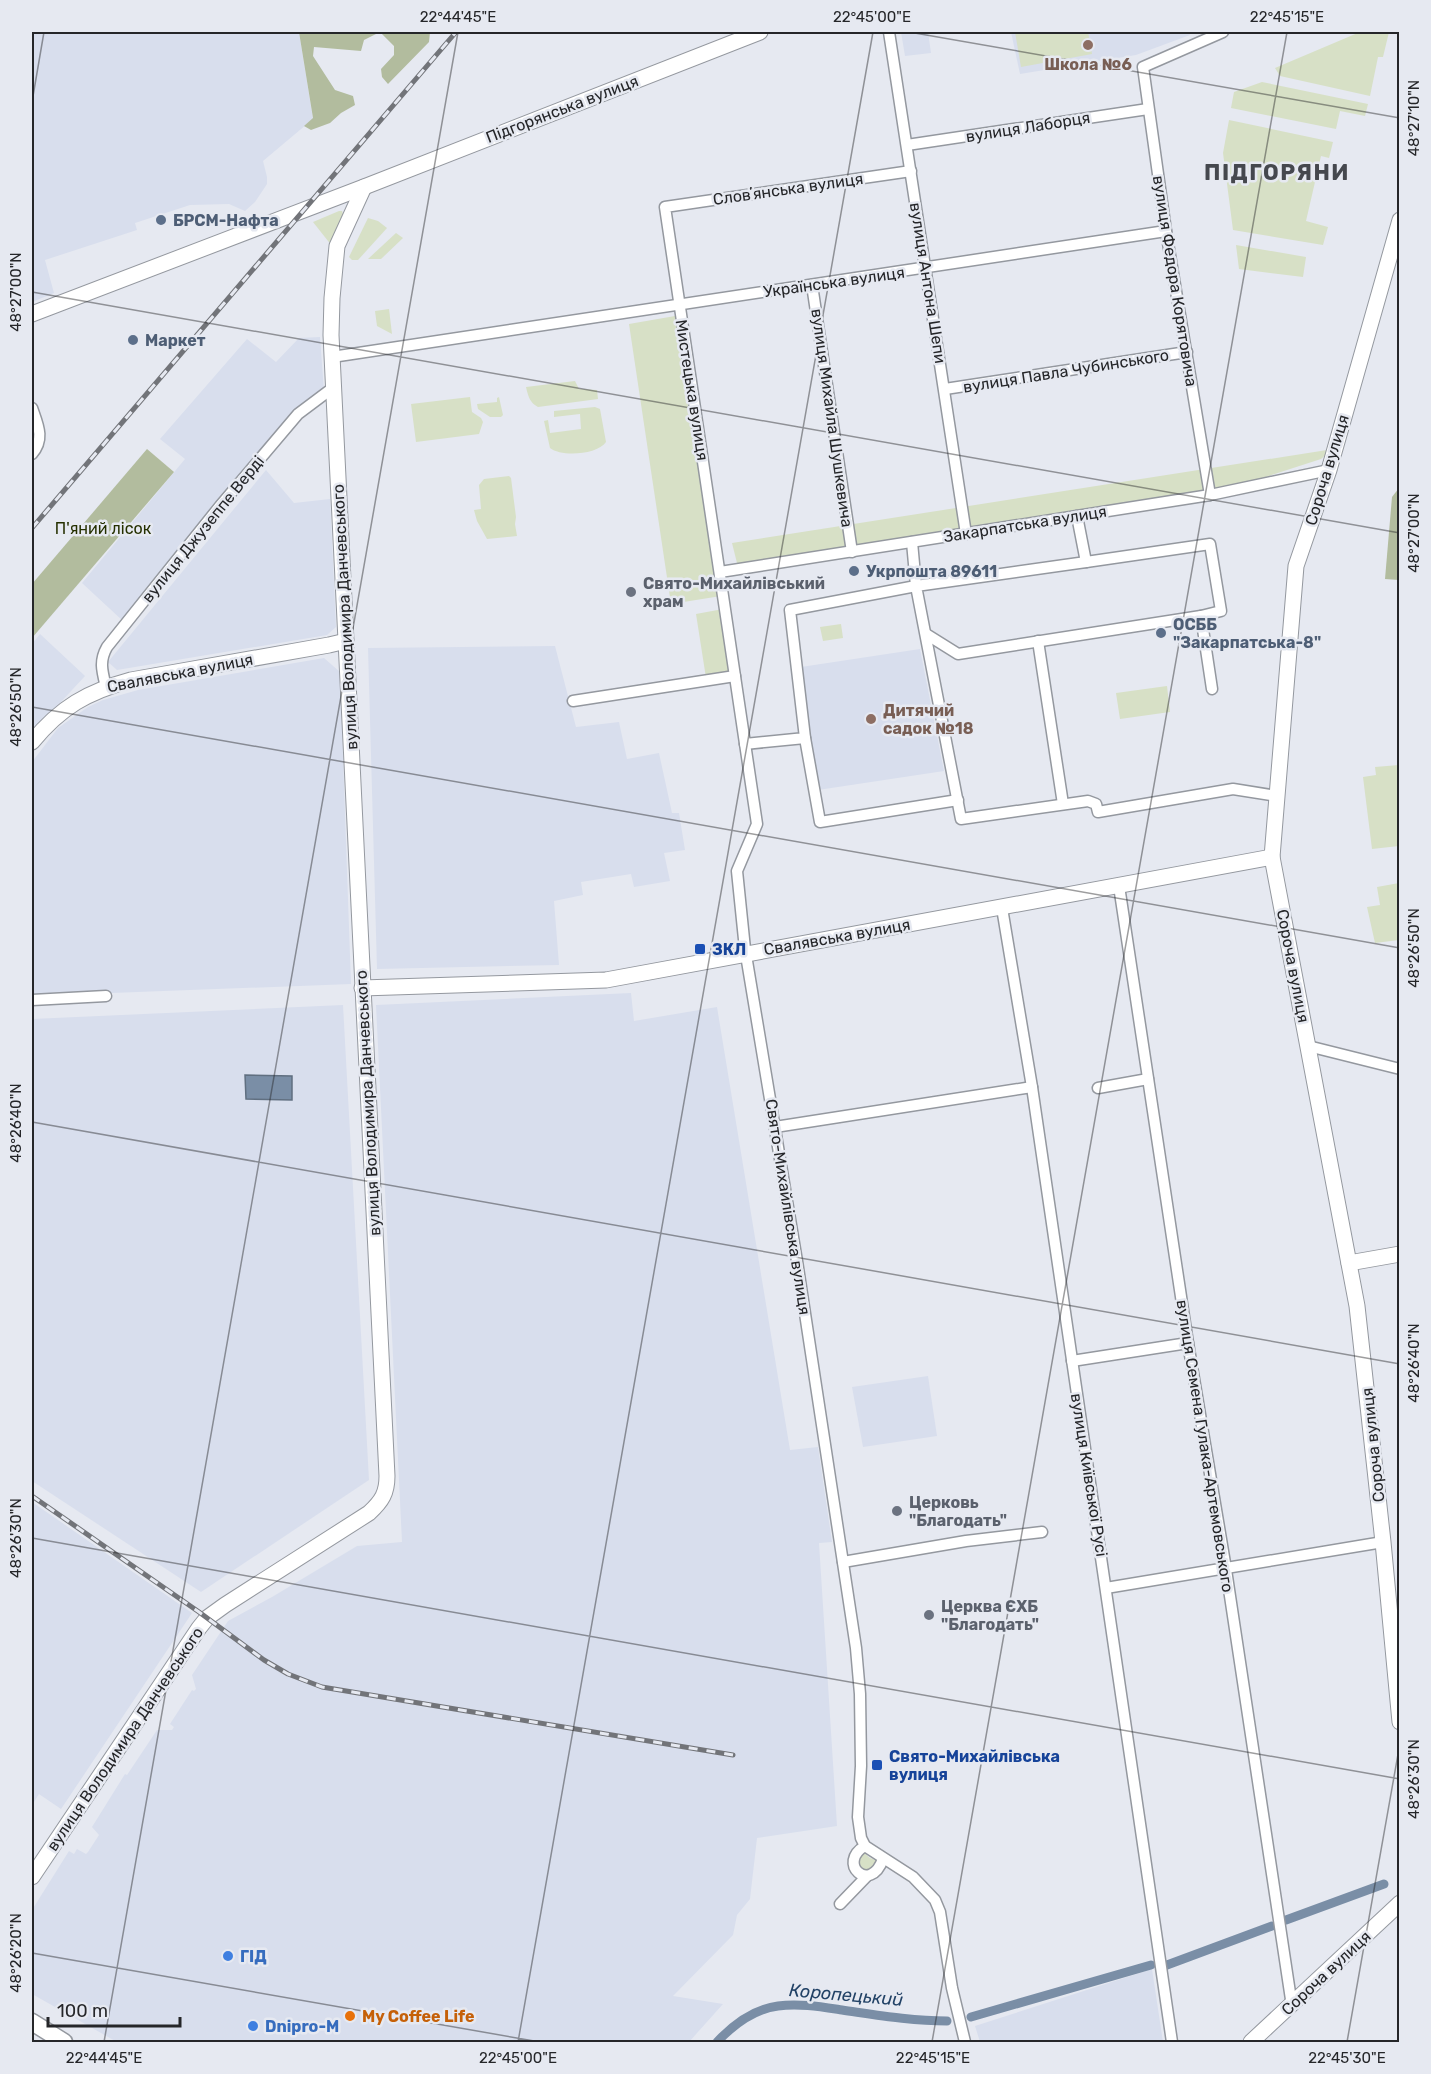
<svg xmlns="http://www.w3.org/2000/svg" width="1431" height="2074" font-family="Rubik,sans-serif">
	<style>
		.built { fill: #d8deed }
		.green { fill: #d7e0c6 }
		.forest { fill: #b2bc9e }
		.water { fill: #7a8ea6; stroke: #606f80; stroke-width: 1.5 }
		.lines { fill: none; stroke-linecap: round; stroke-linejoin: round }
		.canal { stroke: #7a8ea6; stroke-width: 9 }
		.street-casing { stroke: #94989f; stroke-width: 13 }
		.secondary-casing { stroke: #94989f; stroke-width: 17 }
		.primary-casing { stroke: #94989f; stroke-width: 19 }
		.street { stroke: #fff; stroke-width: 10 }
		.secondary { stroke: #fff; stroke-width: 15 }
		.primary { stroke: #fff; stroke-width: 16 }
		.rail-casing { stroke: #727479; stroke-width: 5 }
		.rail { stroke: #e6e9f1; stroke-width: 3; stroke-dasharray: 9; stroke-linecap: butt }
		.ticks { fill: none; stroke: #252629; stroke-width: 1.5; stroke-opacity: 0.45 }
		.education-dot { fill: #8d6e63; stroke: #e6e9f1; stroke-width: 2 }
		.service-dot { fill: #5c6f8a; stroke: #e6e9f1; stroke-width: 2 }
		.worship-dot { fill: #6b7280; stroke: #e6e9f1; stroke-width: 2 }
		.transit-dot { fill: #1a4fb4; stroke: #e6e9f1; stroke-width: 2 }
		.shop-dot { fill: #3f7fe0; stroke: #e6e9f1; stroke-width: 2 }
		.food-dot { fill: #e8710a; stroke: #e6e9f1; stroke-width: 2 }
		.labels { text-anchor: middle; dominant-baseline: central; stroke-width: 5; stroke-linejoin: round; paint-order: stroke }
		.education-label { font-size: 16px; font-weight: bold; fill: #785e54; stroke: #e6e9f1 }
		.street-label { font-size: 16px; fill: #252629; stroke: #e6e9f1 }
		.service-label { font-size: 16px; font-weight: bold; fill: #4e5e75; stroke: #e6e9f1; text-anchor: start }
		.park-label { font-size: 16px; fill: #253000; stroke: #e6e9f1 }
		.worship-label { font-size: 16px; font-weight: bold; fill: #5b616d; stroke: #e6e9f1; text-anchor: start }
		.transit-label { font-size: 16px; font-weight: bold; fill: #164399; stroke: #e6e9f1; text-anchor: start }
		.shop-label { font-size: 16px; font-weight: bold; fill: #366cbe; stroke: #e6e9f1; text-anchor: start }
		.food-label { font-size: 16px; font-weight: bold; fill: #c56008; stroke: #e6e9f1; text-anchor: start }
		.water-label { font-size: 18px; font-style: italic; fill: #224266; stroke: #e6e9f1 }
		.district-label { font-size: 22px; font-weight: bold; letter-spacing: 1.5px; fill: #45484e; stroke: #e6e9f1 }
		.neatline { fill: none; stroke: #252629; stroke-width: 2 }
		.ticks-label { font-size: 15px; text-anchor: middle; fill: #252629 }
	</style>
	<rect width="100%" height="100%" fill="#e6e9f1"/>
	<g class="built">
		<path d="M 32,32 L 299,32 L 313,119 L 263,161 L 267,177 L 267,184 L 255,202 L 245,211 L 229,204 L 190,205 L 135,223 L 137,230 L 45,260 L 54,293 L 32,302 Z"/>
		<path d="M 901,32 L 928,32 L 931,53 L 905,56 Z"/>
		<path d="M 1011,32 L 1189,32 L 1190,35 L 1136,55 L 1020,74 Z"/>
		<path d="M 320,337 L 324,391 L 123,621 L 82,583 L 185,459 L 160,439 L 247,339 L 276,362 L 299,338 Z"/>
		<path d="M 266,470 L 294,503 L 330,499 L 336,627 L 327,635 L 117,670 L 108,662 Z"/>
		<path d="M 40,634 L 85,676 L 33,732 L 32,644 Z"/>
		<path d="M 555,646 L 576,727 L 619,722 L 627,759 L 659,753 L 672,813 L 679,813 L 685,850 L 664,853 L 670,881 L 634,887 L 631,874 L 581,882 L 583,895 L 554,901 L 559,965 L 377,969 L 368,648 Z"/>
		<path d="M 920,649 L 944,771 L 818,790 L 801,667 Z"/>
		<path d="M 324,658 L 340,672 L 351,984 L 32,996 L 32,762 L 58,728 L 88,707 L 103,700 L 138,690 Z"/>
		<path d="M 631,993 L 634,1021 L 717,1007 L 790,1450 L 818,1447 L 832,1542 L 819,1543 L 837,1826 L 757,1838 L 750,1899 L 737,1915 L 733,1935 L 673,1996 L 723,2004 L 689,2042 L 117,2042 L 32,1994 L 32,1910 L 69,1851 L 74,1854 L 77,1849 L 86,1854 L 88,1852 L 99,1835 L 92,1827 L 125,1774 L 127,1775 L 157,1730 L 172,1730 L 174,1727 L 170,1724 L 192,1690 L 194,1691 L 196,1689 L 192,1675 L 228,1621 L 272,1597 L 357,1546 L 402,1542 L 376,1005 Z"/>
		<path d="M 343,1005 L 369,1480 L 201,1592 L 32,1481 L 32,1019 Z"/>
		<path d="M 928,1376 L 937,1436 L 863,1447 L 852,1387 Z"/>
		<path d="M 32,1502 L 192,1613 L 61,1809 L 39,1794 L 32,1805 Z"/>
		<path d="M 1152,1969 L 1163,2042 L 980,2042 L 975,2026 Z"/>
	</g>
	<g class="green">
		<path d="M 1015,32 L 1088,32 L 1092,54 L 1021,67 Z"/>
		<path d="M 1360,32 L 1389,32 L 1383,57 L 1378,57 L 1370,96 L 1280,76 L 1275,68 Z"/>
		<path d="M 1262,82 L 1368,104 L 1365,116 L 1340,111 L 1336,129 L 1231,108 L 1234,92 Z"/>
		<path d="M 1229,120 L 1333,142 L 1329,158 L 1321,156 L 1306,221 L 1328,227 L 1323,245 L 1233,230 L 1223,153 Z"/>
		<path d="M 339,211 L 342,211 L 343,214 L 332,246 L 313,222 Z"/>
		<path d="M 368,218 L 378,221 L 387,228 L 358,260 L 352,260 L 349,257 Z"/>
		<path d="M 396,233 L 403,238 L 381,259 L 368,259 Z"/>
		<path d="M 1236,245 L 1306,257 L 1303,277 L 1239,269 Z"/>
		<path d="M 389,309 L 392,334 L 377,326 L 375,311 Z"/>
		<path d="M 675,316 L 721,596 L 671,604 L 629,324 Z"/>
		<path d="M 575,381 L 579,389 L 597,390 L 598,399 L 538,407 C 530,403 528,396 526,387 Z"/>
		<path d="M 470,397 L 472,412 L 481,418 L 483,422 L 479,434 L 416,442 L 411,404 Z"/>
		<path d="M 499,397 L 503,415 L 501,417 L 490,417 L 478,409 L 477,404 L 497,402 L 497,398 Z"/>
		<path d="M 595,407 L 600,409 L 606,442 C 597,455 561,457 550,448 L 544,421 L 548,420 L 550,433 L 581,429 L 580,414 L 554,417 L 554,411 Z"/>
		<path d="M 1327,450 L 1328,453 L 1321,459 L 1238,486 L 738,567 L 732,543 Z"/>
		<path d="M 509,476 L 511,478 L 516,517 L 515,524 L 517,536 L 487,539 L 477,521 L 474,510 L 481,509 L 479,485 L 484,479 Z"/>
		<path d="M 723,609 L 733,674 L 706,678 L 696,614 Z"/>
		<path d="M 841,624 L 843,638 L 823,641 L 820,627 Z"/>
		<path d="M 1167,686 L 1170,712 L 1120,719 L 1116,693 Z"/>
		<path d="M 1399,765 L 1399,846 L 1372,849 L 1363,777 L 1376,775 L 1375,767 Z"/>
		<path d="M 1399,883 L 1399,940 L 1375,943 L 1367,907 L 1380,905 L 1377,887 Z"/>
		<path d="M 863,1852 L 870,1858 L 878,1861 L 871,1871 L 862,1870 L 857,1859 Z"/>
	</g>
	<g class="forest">
		<path d="M 299,32 L 430,32 L 429,42 L 388,84 L 382,77 L 381,69 L 394,55 L 394,46 L 380,32 L 364,40 L 361,51 L 314,47 L 313,56 L 335,90 L 353,96 L 355,105 L 341,113 L 330,123 L 311,130 L 304,126 L 313,118 Z"/>
		<path d="M 147,449 L 174,472 L 32,638 L 32,584 Z"/>
		<path d="M 1399,488 L 1399,580 L 1385,579 L 1392,497 Z"/>
	</g>
	<path class="water" d="M 245,1075 L 292,1076 L 292,1100 L 246,1099 Z"/>
	<g class="lines">
		<g class="canal">
			<path d="M 1286,1920 L 1384,1884"/>
			<path d="M 1167,1965 L 1272,1926"/>
			<path d="M 971,2017 L 1151,1965"/>
			<path d="M 717,2042 C 733,2025 754,2009 778,2006 C 799,2003 822,2007 842,2010 C 877,2015 912,2021 947,2021"/>
		</g>
		<g class="street-casing">
			<g id="street">
				<path d="M 889,32 L 966,534"/>
				<path d="M 907,145 L 1148,109"/>
				<path d="M 911,171 L 665,207 L 757,824 L 737,871 L 745,949 L 797,1261 L 856,1648 L 860,1694 L 861,1766 L 858,1817 L 861,1838 L 865,1846 L 913,1877 L 935,1900 L 940,1912 L 952,1988 L 965,2042"/>
				<path d="M 812,285 L 852,552"/>
				<path d="M 332,357 L 1166,231"/>
				<path d="M 945,389 L 1187,352"/>
				<path d="M 32,408 C 38,425 45,439 32,454"/>
				<path d="M 1210,495 L 1166,231 L 1143,67 L 1223,32"/>
				<path d="M 1077,516 L 1086,562 L 916,586 L 961,819 L 1088,801 L 1096,804 L 1098,812 L 1233,789 L 1277,796"/>
				<path d="M 1086,562 L 1210,544 L 1221,611 L 1201,616"/>
				<path d="M 720,572 L 1210,495 L 1329,470"/>
				<path d="M 926,634 L 958,654 L 1201,616 L 1212,689"/>
				<path d="M 1038,641 L 1063,804"/>
				<path d="M 106,687 C 102,671 99,661 107,647 L 220,506 L 298,414 L 334,387"/>
				<path d="M 573,701 L 735,676"/>
				<path d="M 805,738 L 820,822 L 958,800"/>
				<path d="M 745,744 L 805,738 L 790,610 L 916,586 L 912,542"/>
				<path d="M 1119,886 L 1188,1343 L 1225,1563 L 1292,2006"/>
				<path d="M 1002,908 L 1032,1087 L 1172,2042"/>
				<path d="M 32,1000 L 106,996"/>
				<path d="M 1308,1046 L 1400,1069"/>
				<path d="M 1098,1088 L 1148,1079"/>
				<path d="M 775,1127 L 1032,1087"/>
				<path d="M 1072,1361 L 1188,1343"/>
				<path d="M 843,1562 L 966,1541 L 1042,1532"/>
				<path d="M 1106,1588 L 1383,1542"/>
				<path d="M 865,1846 C 836,1863 870,1895 883,1859"/>
				<path d="M 840,1904 L 867,1876"/>
			</g>
		</g>
		<g class="secondary-casing">
			<g id="secondary">
				<path d="M 1400,220 L 1329,470 L 1296,566 L 1272,857 L 1357,1306 L 1383,1542 L 1400,1722"/>
				<path d="M 32,314 L 364,187 L 760,32"/>
				<path d="M 32,742 C 61,707 87,692 131,680 L 329,645 L 346,641"/>
				<path d="M 362,988 L 606,980 L 1272,857"/>
				<path d="M 1349,1263 L 1400,1254"/>
				<path d="M 32,1877 L 199,1628 L 207,1618 L 225,1605 L 369,1513 C 382,1501 387,1493 387,1476 L 331,335 L 332,298 L 337,246 L 364,187"/>
				<path d="M 1251,2042 L 1400,1903"/>
			</g>
		</g>
		<g class="primary-casing">
			<path id="primary" d="M 32,2022 L 64,2042"/>
		</g>
		<use href="#street" class="street"/>
		<use href="#secondary" class="secondary"/>
		<use href="#primary" class="primary"/>
		<g class="rail-casing">
			<g id="rail">
				<path d="M 32,528 L 456,32"/>
				<path d="M 32,1496 L 199,1612 L 264,1660 L 288,1674 L 322,1687 L 733,1755"/>
			</g>
		</g>
		<use href="#rail" class="rail"/>
	</g>
	<path class="ticks" d="M 909,32 L 1400,118M 32,102 L 44,32M 32,292 L 1400,533M 32,707 L 1400,948M 32,1122 L 1400,1364M 32,1538 L 1400,1779M 32,1953 L 540,2042M 104,2042 L 458,32M 518,2042 L 873,32M 932,2042 L 1287,32M 1347,2042 L 1400,1743"/>
	<g class="education-dot">
		<circle cx="1088" cy="45" r="6"/>
		<circle cx="871" cy="719" r="6"/>
	</g>
	<g class="service-dot">
		<circle cx="161" cy="220" r="6"/>
		<circle cx="133" cy="340" r="6"/>
		<circle cx="854" cy="571" r="6"/>
		<circle cx="1161" cy="633" r="6"/>
	</g>
	<g class="worship-dot">
		<circle cx="631" cy="592" r="6"/>
		<circle cx="897" cy="1511" r="6"/>
		<circle cx="929" cy="1615" r="6"/>
	</g>
	<g class="transit-dot">
		<rect x="694" y="943" width="12" height="12" rx="3"/>
		<rect x="871" y="1759" width="12" height="12" rx="3"/>
	</g>
	<g class="shop-dot">
		<circle cx="228" cy="1956" r="6"/>
		<circle cx="253" cy="2026" r="6"/>
	</g>
	<circle class="food-dot" cx="350" cy="2016" r="6"/>
	<g class="labels">
		<g class="education-label">
			<text x="1088" y="64">Школа №6</text>
			<text x="883" y="710" text-anchor="start">Дитячий<tspan x="883" dy="18">садок №18</tspan></text>
		</g>
		<g class="street-label">
			<text transform="translate(562 109) rotate(-21)">Підгорянська вулиця</text>
			<text transform="translate(1028 127) rotate(-9)">вулиця Лаборця</text>
			<text transform="translate(788 189) rotate(-8)">Словʼянська вулиця</text>
			<text transform="translate(1175 281) rotate(81)">вулиця Федора Корятовича</text>
			<text transform="translate(834 282) rotate(-8)">Українська вулиця</text>
			<text transform="translate(928 283) rotate(81)">вулиця Антона Шепи</text>
			<text transform="translate(1066 371) rotate(-9)">вулиця Павла Чубинського</text>
			<text transform="translate(692 390) rotate(81)">Мистецька вулиця</text>
			<text transform="translate(832 418) rotate(82)">вулиця Михайла Шушкевича</text>
			<text transform="translate(1327 470) rotate(-73)">Сороча вулиця</text>
			<text transform="translate(1025 524) rotate(-9)">Закарпатська вулиця</text>
			<text transform="translate(203 529) rotate(-51)">вулиця Джузеппе Верді</text>
			<text transform="translate(345 617) rotate(-93)">вулиця Володимира Данчевського</text>
			<text transform="translate(180 673) rotate(-11)">Свалявська вулиця</text>
			<text transform="translate(837 937) rotate(-10)">Свалявська вулиця</text>
			<text transform="translate(1293 966) rotate(79)">Сороча вулиця</text>
			<text transform="translate(368 1103) rotate(-93)">вулиця Володимира Данчевського</text>
			<text transform="translate(788 1207) rotate(81)">Свято-Михайлівська вулиця</text>
			<text transform="translate(1373 1445) rotate(-96)">Сороча вулиця</text>
			<text transform="translate(1205 1446) rotate(81)">вулиця Семена Гулака-Артемовського</text>
			<text transform="translate(1089 1475) rotate(81)">вулиця Київської Русі</text>
			<text transform="translate(125 1739) rotate(-56)">вулиця Володимира Данчевського</text>
			<text transform="translate(1326 1973) rotate(-43)">Сороча вулиця</text>
		</g>
		<g class="service-label">
			<text x="173" y="220">БРСМ-Нафта</text>
			<text x="145" y="340">Маркет</text>
			<text x="866" y="571">Укрпошта 89611</text>
			<text x="1173" y="624">ОСББ<tspan x="1173" dy="18">"Закарпатська-8"</tspan></text>
		</g>
		<g class="park-label">
			<text x="103" y="528">П'яний лісок</text>
		</g>
		<g class="worship-label">
			<text x="643" y="583">Свято-Михайлівський<tspan x="643" dy="18">храм</tspan></text>
			<text x="909" y="1502">Церковь<tspan x="909" dy="18">"Благодать"</tspan></text>
			<text x="941" y="1606">Церква ЄХБ<tspan x="941" dy="18">"Благодать"</tspan></text>
		</g>
		<g class="transit-label">
			<text x="712" y="949">ЗКЛ</text>
			<text x="889" y="1756">Свято-Михайлівська<tspan x="889" dy="18">вулиця</tspan></text>
		</g>
		<g class="shop-label">
			<text x="240" y="1956">ГІД</text>
			<text x="265" y="2026">Dnipro-M</text>
		</g>
		<g class="food-label">
			<text x="362" y="2016">My Coffee Life</text>
		</g>
		<g class="water-label">
			<text transform="translate(846 1995) rotate(5)">Коропецький</text>
		</g>
		<g class="district-label">
			<text x="1277" y="172">ПІДГОРЯНИ</text>
		</g>
	</g>
	<rect width="1431" height="2074" fill="none" stroke="#e6e9f1" stroke-width="66"/>
	<path d="M48 2017v9h132v-9" fill="none" stroke="#252629" stroke-width="3"/>
	<text x="57" y="2017" font-size="18" fill="#252629" stroke="#e6e9f1" stroke-width="4.5" paint-order="stroke">100 m</text>
	<rect x="33" y="33" width="1365" height="2008" class="neatline"/>
	<g class="ticks-label">
		<text x="458" y="22">22°44'45"E</text>
		<text x="872" y="22">22°45'00"E</text>
		<text x="1287" y="22">22°45'15"E</text>
		<text transform="translate(1414 118) rotate(-90)" y="5">48°27'10"N</text>
		<text transform="translate(16 292) rotate(-90)" y="5">48°27'00"N</text>
		<text transform="translate(1414 533) rotate(-90)" y="5">48°27'00"N</text>
		<text transform="translate(16 707) rotate(-90)" y="5">48°26'50"N</text>
		<text transform="translate(1414 948) rotate(-90)" y="5">48°26'50"N</text>
		<text transform="translate(16 1123) rotate(-90)" y="5">48°26'40"N</text>
		<text transform="translate(1414 1363) rotate(-90)" y="5">48°26'40"N</text>
		<text transform="translate(16 1538) rotate(-90)" y="5">48°26'30"N</text>
		<text transform="translate(1414 1779) rotate(-90)" y="5">48°26'30"N</text>
		<text transform="translate(16 1953) rotate(-90)" y="5">48°26'20"N</text>
		<text x="104" y="2063">22°44'45"E</text>
		<text x="518" y="2063">22°45'00"E</text>
		<text x="933" y="2063">22°45'15"E</text>
		<text x="1347" y="2063">22°45'30"E</text>
	</g>
</svg>
